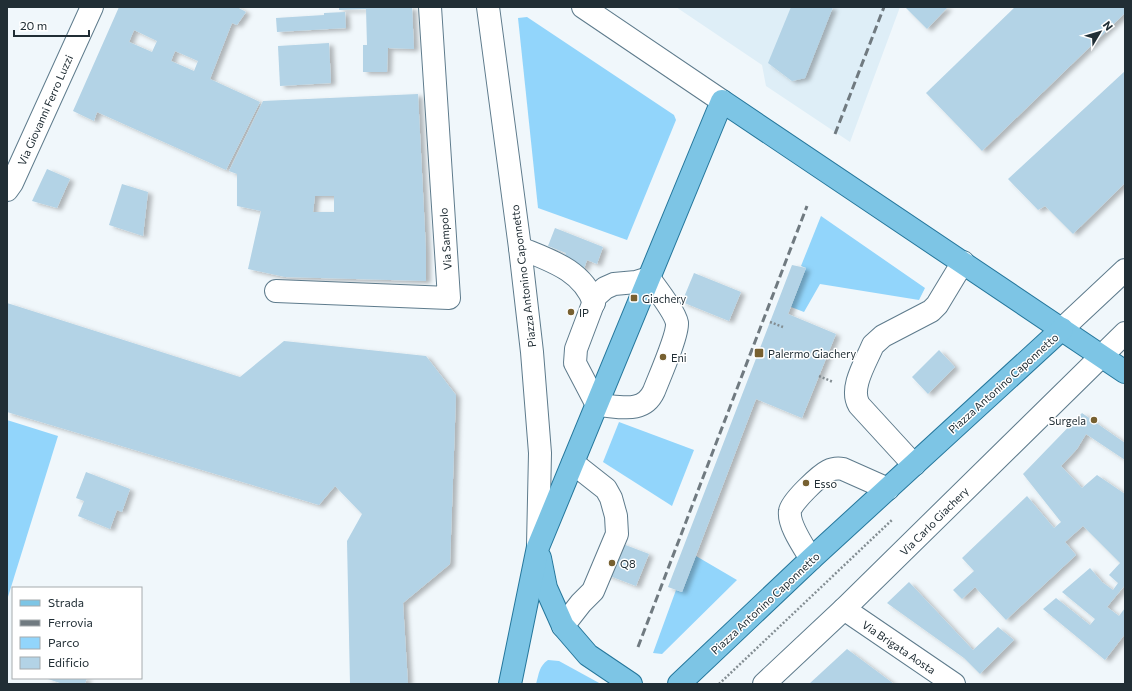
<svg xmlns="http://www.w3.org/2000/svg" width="1132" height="691" font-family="Commissioner,sans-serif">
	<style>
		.built { fill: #deeef7 }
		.green { fill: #92d5fb }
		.building { fill: #b3d3e6; fill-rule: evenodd; filter: url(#shadow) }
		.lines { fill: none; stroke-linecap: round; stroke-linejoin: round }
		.minor-casing { stroke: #5e7b8c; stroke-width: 24 }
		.major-casing { stroke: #25779c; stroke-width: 24 }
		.path { stroke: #838d92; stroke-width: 2.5; stroke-dasharray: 2 2; stroke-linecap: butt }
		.minor { stroke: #fff; stroke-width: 22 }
		.major { stroke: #7dc5e5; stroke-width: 22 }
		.rail { stroke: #707a80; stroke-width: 3; stroke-dasharray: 8 4; stroke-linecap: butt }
		.poi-dot { fill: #776030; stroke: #fff; stroke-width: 1.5 }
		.labels { text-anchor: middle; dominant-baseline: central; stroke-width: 3; stroke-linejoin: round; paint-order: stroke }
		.street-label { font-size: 11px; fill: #212e35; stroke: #fff }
		.poi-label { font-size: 11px; fill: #212e35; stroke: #fff; text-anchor: start }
	</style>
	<defs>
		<filter id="shadow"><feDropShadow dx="4.5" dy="2.5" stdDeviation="2" flood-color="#0004"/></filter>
	</defs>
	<rect width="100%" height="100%" fill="#f0f7fb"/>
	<path class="built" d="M 676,7 L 900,7 L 850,142 L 766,86 L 762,65 Z"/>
	<g class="green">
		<path d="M 527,17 L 674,115 L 676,120 L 627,240 L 538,208 L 518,18 Z"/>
		<path d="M 821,216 L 925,288 L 919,300 L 820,284 L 804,312 L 791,307 L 806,268 L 801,266 Z"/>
		<path d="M 7,420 L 58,436 L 7,600 Z"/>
		<path d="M 619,422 L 694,450 L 672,506 L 603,462 Z"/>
		<path d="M 696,556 L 737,580 L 662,654 L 653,653 L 676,590 L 682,592 Z"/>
		<path d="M 548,660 L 559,661 L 601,684 L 536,684 C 539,674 539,666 548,660 Z"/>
	</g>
	<g class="building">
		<path d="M 119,7 L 237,7 L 246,12 L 237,25 L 232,23 L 210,79 L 260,102 L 226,170 L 97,112 L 94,121 L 73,111 ZM 134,30 L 157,41 L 152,52 L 129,42 ZM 175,51 L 198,61 L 194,71 L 171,61 Z"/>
		<path d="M 339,7 L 412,7 L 414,49 L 388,48 L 387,72 L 363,72 L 363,45 L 367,45 L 366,9 L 339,10 Z"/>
		<path d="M 791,7 L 833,7 L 805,78 L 792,81 L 768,63 Z"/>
		<path d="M 905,7 L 948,7 L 927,29 Z"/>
		<path d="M 1015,7 L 1125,7 L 1125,13 L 982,151 L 926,93 Z"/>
		<path d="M 345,12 L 346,28 L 277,32 L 276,18 L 324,15 L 324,13 Z"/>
		<path d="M 329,43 L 331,83 L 280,86 L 278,46 Z"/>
		<path d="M 1125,71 L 1125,183 L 1073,234 L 1045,206 L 1038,210 L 1008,179 Z"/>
		<path d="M 418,94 L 426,251 L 426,281 L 285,277 L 248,269 L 261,211 L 237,206 L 237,174 L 229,171 L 263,101 ZM 315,196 L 334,196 L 334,212 L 313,212 Z"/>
		<path d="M 47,169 L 70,179 L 57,208 L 32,201 Z"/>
		<path d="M 122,184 L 148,192 L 143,236 L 109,225 Z"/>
		<path d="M 555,228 L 603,247 L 597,264 L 587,260 L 584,269 L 563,260 L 566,253 L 548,246 Z"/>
		<path d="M 792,265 L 806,268 L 788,314 L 836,334 L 802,418 L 756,399 L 682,592 L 668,587 Z"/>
		<path d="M 694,273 L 741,292 L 729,321 L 682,302 Z"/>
		<path d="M 7,303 L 240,377 L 284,341 L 426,356 L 456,395 L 450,564 L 403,603 L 408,684 L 350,684 L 347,541 L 362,514 L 335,486 L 319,505 L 7,412 Z"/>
		<path d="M 939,350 L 955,367 L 928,394 L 912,377 Z"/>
		<path d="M 1082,413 L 1125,443 L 1125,460 L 1086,434 L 1077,449 L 1061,466 L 1082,488 L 1097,475 L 1125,494 L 1125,585 L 1107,607 L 1119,616 L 1125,608 L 1125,634 L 1105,660 L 1043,609 L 1056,598 L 1090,625 L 1095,619 L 1062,592 L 1090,568 L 1102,582 L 1113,590 L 1118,583 L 1109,575 L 1120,563 L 1083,526 L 1065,542 L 1076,555 L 1006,620 L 975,587 L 962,599 L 953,590 L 974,571 L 962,558 L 1027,496 L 1054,528 L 1061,522 L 1023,474 Z"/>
		<path d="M 86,472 L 130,489 L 122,512 L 117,510 L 110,529 L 78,516 L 84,501 L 76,498 Z"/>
		<path d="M 607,538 L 649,554 L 636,586 L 594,570 Z"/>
		<path d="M 909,582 L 973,650 L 998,627 L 1014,640 L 980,674 L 964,658 L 887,603 Z"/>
		<path d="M 847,649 L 894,684 L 809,684 Z"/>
		<path d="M 45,678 L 87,678 L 85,684 L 63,684 Z"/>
	</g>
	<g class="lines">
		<g class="minor-casing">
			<g id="minor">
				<path d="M 488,7 L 520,248 L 532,352 L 540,453 L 538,545"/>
				<path d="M 583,7 L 722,101"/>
				<path d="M 7,190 L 12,183 L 92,7"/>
				<path d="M 520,248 C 549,260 583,270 594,303"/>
				<path d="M 649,278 C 656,288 675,312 677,323 C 678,335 659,378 654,391 C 643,415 619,406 597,405 L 575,363 L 576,349 L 596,296 L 605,288 L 614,284 L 636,282 Z"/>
				<path d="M 276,291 L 449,298 L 430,7"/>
				<path d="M 1062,329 L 1125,270"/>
				<path d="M 914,465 L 859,405 C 849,388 866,362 873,345 L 883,336 L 931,311 L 937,305 L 963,262"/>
				<path d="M 811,559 C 804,547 788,525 790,511 C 791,502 820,475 828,471 C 834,468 838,468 843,469 L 888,489"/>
				<path d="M 844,609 L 954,684"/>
				<path d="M 563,626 L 581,603 L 593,591 L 617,534 L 616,516 L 611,498 L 606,489 L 573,463"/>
				<path d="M 764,684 L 844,609 L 1125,333"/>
			</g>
		</g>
		<g class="major-casing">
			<g id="major">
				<path d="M 540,558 L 546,588 L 563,626 L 588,655 L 631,684"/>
				<path d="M 510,684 L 538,547 L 722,101 L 1125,372"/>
				<path d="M 679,684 L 811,559 L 1062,329"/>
			</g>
		</g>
		<g class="path">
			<path d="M 770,322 L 783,327"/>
			<path d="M 819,376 L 833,382"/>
			<path d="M 719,684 L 893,519"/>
		</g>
		<use href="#minor" class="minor"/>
		<use href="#major" class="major"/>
		<g class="rail">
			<path d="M 835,134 L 884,7"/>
			<path d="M 638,647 L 807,206"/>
		</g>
	</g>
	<g class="poi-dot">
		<rect x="630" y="294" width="8" height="8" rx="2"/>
		<circle cx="571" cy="312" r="4"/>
		<rect x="754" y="348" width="10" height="10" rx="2"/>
		<circle cx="663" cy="357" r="4"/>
		<circle cx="1094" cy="420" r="4"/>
		<circle cx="806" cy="483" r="4"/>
		<circle cx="612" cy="563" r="4"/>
	</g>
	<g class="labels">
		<g class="street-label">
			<text transform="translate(45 110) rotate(-66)">Via Giovanni Ferro Luzzi</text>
			<text transform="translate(445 239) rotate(-94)">Via Sampolo</text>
			<text transform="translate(523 276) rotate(-97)">Piazza Antonino Caponnetto</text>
			<text transform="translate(1003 383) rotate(-42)">Piazza Antonino Caponnetto</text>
			<text transform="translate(934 521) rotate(-45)">Via Carlo Giachery</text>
			<text transform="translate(765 603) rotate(-43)">Piazza Antonino Caponnetto</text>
			<text transform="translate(899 647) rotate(34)">Via Brigata Aosta</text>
		</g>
		<g class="poi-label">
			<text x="642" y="298">Giachery</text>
			<text x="579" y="312">IP</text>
			<text x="768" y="353">Palermo Giachery</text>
			<text x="671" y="357">Eni</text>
			<text x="1086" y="420" text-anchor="end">Surgela</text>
			<text x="814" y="483">Esso</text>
			<text x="620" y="563">Q8</text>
		</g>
	</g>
	<rect width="1132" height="691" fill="none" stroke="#212e35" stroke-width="16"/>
	<rect x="12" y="587" width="130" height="92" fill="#ffffff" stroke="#a6abae"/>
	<rect x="20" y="600" width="20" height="6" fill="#7dc5e5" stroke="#a6abae"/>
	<text x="48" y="607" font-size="12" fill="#212e35">Strada</text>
	<rect x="20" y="620" width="20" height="6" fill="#707a80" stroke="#a6abae"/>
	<text x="48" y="627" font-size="12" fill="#212e35">Ferrovia</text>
	<rect x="20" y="637" width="20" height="12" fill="#92d5fb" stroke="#a6abae"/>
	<text x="48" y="647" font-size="12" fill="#212e35">Parco</text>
	<rect x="20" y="657" width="20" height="12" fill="#b3d3e6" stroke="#a6abae"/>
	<text x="48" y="667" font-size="12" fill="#212e35">Edificio</text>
	<g transform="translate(1100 32) rotate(52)" stroke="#ffffff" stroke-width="3" paint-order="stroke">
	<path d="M0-3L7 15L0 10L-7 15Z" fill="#212e35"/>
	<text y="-6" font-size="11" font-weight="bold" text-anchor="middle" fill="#212e35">N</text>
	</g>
	<path d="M14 30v6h75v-6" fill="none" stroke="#212e35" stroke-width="2"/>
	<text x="20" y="30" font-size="12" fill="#212e35" stroke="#ffffff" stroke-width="3" paint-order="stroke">20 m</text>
</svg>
